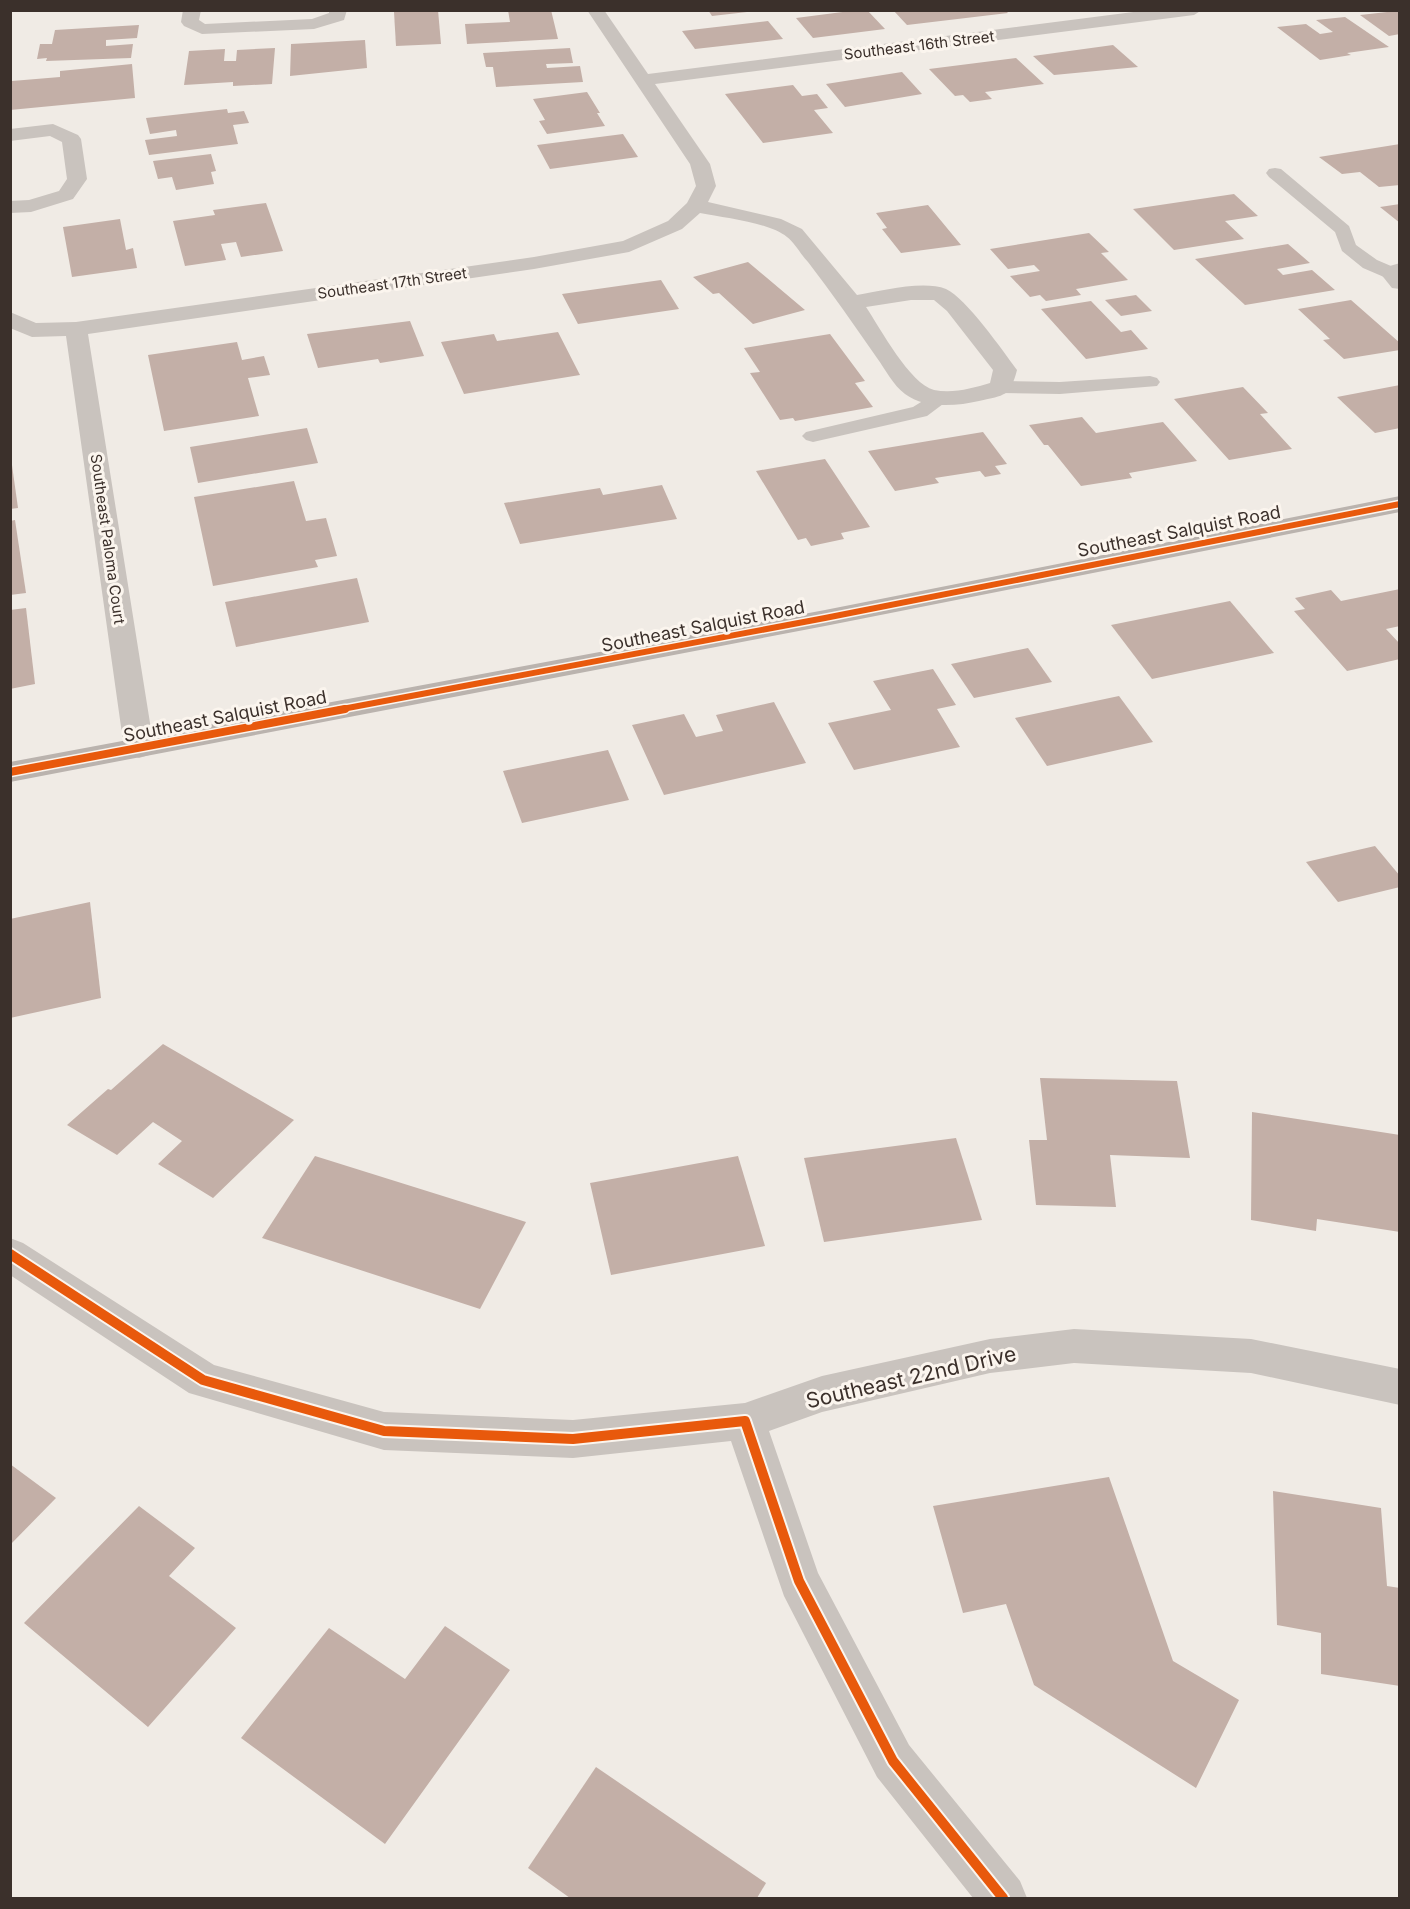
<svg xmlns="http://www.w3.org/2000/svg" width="1410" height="1909" font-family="Inter,sans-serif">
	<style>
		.building { fill: #c3afa7 }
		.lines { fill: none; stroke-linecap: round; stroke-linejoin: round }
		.lane { fill: #c9c3be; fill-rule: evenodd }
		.street { fill: #c9c3be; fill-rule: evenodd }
		.secondary { fill: #bab3ae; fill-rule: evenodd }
		.cycleway-far2-casing { stroke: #fbf5ee; stroke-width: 9 }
		.cycleway-far1-casing { stroke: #fbf5ee; stroke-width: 11 }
		.cycleway-casing { stroke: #fbf5ee; stroke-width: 14 }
		.cycleway-far2 { stroke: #e8590c; stroke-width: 6 }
		.cycleway-far1 { stroke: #e8590c; stroke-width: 8 }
		.cycleway { stroke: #e8590c; stroke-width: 10 }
		.labels { text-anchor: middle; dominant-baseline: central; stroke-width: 6; stroke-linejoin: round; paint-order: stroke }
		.far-street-label { font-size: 15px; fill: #3b302b; stroke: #fbf5ee }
		.street-label { font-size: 18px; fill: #3b302b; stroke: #fbf5ee }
		.near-street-label { font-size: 21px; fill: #3b302b; stroke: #fbf5ee }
	</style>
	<rect width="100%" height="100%" fill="#f0ebe5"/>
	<g class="building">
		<path d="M 438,10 L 441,44 L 396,46 L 394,12 Z"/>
		<path d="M 508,10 L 551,10 L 558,39 L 467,44 L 465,24 L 510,22 Z"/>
		<path d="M 708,10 L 747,10 L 747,12 L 712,16 Z"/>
		<path d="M 858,10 L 867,10 L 885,29 L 813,38 L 796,18 Z"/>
		<path d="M 893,10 L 1005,10 L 1008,13 L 907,25 Z"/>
		<path d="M 1385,10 L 1400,10 L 1400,34 L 1389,36 L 1360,15 L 1387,12 Z"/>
		<path d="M 1345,17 L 1389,47 L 1347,53 L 1351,55 L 1320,60 L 1277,27 L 1306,24 L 1320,34 L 1333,32 L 1316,20 Z"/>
		<path d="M 768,21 L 783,39 L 695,49 L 682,31 Z"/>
		<path d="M 139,25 L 137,38 L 106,40 L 106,46 L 133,44 L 131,58 L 46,61 L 47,58 L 37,59 L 40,44 L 52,44 L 55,30 Z"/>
		<path d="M 365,40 L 367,68 L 290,76 L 291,44 Z"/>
		<path d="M 1113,45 L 1138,67 L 1054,75 L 1033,56 Z"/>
		<path d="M 275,48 L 272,84 L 233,86 L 233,82 L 184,85 L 189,51 L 225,49 L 224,61 L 236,61 L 237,50 Z"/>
		<path d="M 570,48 L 573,63 L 546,64 L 547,68 L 580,66 L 583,82 L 496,87 L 493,67 L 486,67 L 483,53 Z"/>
		<path d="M 1016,58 L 1044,84 L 985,92 L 992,99 L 970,102 L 963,95 L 955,96 L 929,69 Z"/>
		<path d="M 132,64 L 135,98 L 10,110 L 12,81 L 60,77 L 60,71 Z"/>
		<path d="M 902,72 L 922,94 L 845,107 L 826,84 Z"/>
		<path d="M 793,85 L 802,96 L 817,94 L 828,108 L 814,110 L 833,133 L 763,143 L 725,94 Z"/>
		<path d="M 587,92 L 600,113 L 597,113 L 605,126 L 547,134 L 539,121 L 545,120 L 533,99 Z"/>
		<path d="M 227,109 L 228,113 L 244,111 L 249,123 L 233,125 L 238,144 L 149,155 L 145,140 L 177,136 L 176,130 L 150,134 L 146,118 Z"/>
		<path d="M 623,134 L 638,157 L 550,169 L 537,145 Z"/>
		<path d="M 1400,144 L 1400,185 L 1379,187 L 1360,172 L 1342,174 L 1319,157 Z"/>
		<path d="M 211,154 L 216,171 L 211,172 L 214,184 L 176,190 L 172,177 L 158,179 L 153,161 Z"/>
		<path d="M 1234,194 L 1258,216 L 1225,221 L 1244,239 L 1174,250 L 1133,209 Z"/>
		<path d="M 266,203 L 283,251 L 241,257 L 236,242 L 221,244 L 226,260 L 185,266 L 173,221 L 215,215 L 213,210 Z"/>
		<path d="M 1400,204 L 1400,223 L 1380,207 Z"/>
		<path d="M 928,205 L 961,245 L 901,253 L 882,229 L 887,228 L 876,213 Z"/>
		<path d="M 120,219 L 126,250 L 133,248 L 137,268 L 72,277 L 63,227 Z"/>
		<path d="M 1089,233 L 1109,252 L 1101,253 L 1128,280 L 1076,289 L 1081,295 L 1046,301 L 1040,295 L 1030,297 L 1010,276 L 1040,271 L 1034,265 L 1008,269 L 990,249 Z"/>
		<path d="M 1288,244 L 1310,263 L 1277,269 L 1283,275 L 1312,270 L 1335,290 L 1245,305 L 1195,259 Z"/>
		<path d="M 748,262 L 805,310 L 753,324 L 719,293 L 713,294 L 693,277 Z"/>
		<path d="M 661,280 L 679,309 L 578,324 L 562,294 Z"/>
		<path d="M 1136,295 L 1152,311 L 1121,316 L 1105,300 Z"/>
		<path d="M 1351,300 L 1400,343 L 1400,350 L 1344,359 L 1323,340 L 1330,339 L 1298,309 Z"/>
		<path d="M 1091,301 L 1121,332 L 1131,330 L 1148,349 L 1086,359 L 1041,309 Z"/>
		<path d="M 410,321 L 424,356 L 380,363 L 378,359 L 318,368 L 307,334 Z"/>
		<path d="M 558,332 L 580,375 L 464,394 L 441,342 L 494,334 L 497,341 Z"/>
		<path d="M 830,334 L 865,381 L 855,383 L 873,407 L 795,421 L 793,418 L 780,420 L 750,373 L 760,372 L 744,348 Z"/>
		<path d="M 237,342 L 242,360 L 264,356 L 270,375 L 248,378 L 259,416 L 164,431 L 148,355 Z"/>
		<path d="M 1400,385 L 1400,428 L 1375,433 L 1337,397 Z"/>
		<path d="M 1243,387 L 1268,413 L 1260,414 L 1292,449 L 1229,460 L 1174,399 Z"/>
		<path d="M 1082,417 L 1096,433 L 1163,422 L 1197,461 L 1129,473 L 1132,478 L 1081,486 L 1048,445 L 1044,445 L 1029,425 Z"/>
		<path d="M 307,428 L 318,463 L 198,483 L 190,447 Z"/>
		<path d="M 983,432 L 1007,464 L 995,466 L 1001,474 L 985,477 L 980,471 L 935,478 L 939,483 L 895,491 L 868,451 Z"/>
		<path d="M 10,451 L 18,508 L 10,509 Z"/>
		<path d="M 825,459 L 870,527 L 841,533 L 844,539 L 811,546 L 806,538 L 798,540 L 756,471 Z"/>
		<path d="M 294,481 L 306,521 L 326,518 L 337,556 L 315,560 L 318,567 L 213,586 L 194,497 Z"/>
		<path d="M 662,485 L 677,519 L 520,544 L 504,503 L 600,488 L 603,495 Z"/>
		<path d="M 15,520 L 26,593 L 10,595 L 10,521 Z"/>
		<path d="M 357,578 L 369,622 L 236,647 L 225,602 Z"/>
		<path d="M 1400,589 L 1400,626 L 1386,629 L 1400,644 L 1400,659 L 1347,671 L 1294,611 L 1305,609 L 1295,598 L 1331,590 L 1341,601 Z"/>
		<path d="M 1230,601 L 1274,653 L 1152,679 L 1111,625 Z"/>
		<path d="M 26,608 L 35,684 L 10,689 L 10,610 Z"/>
		<path d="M 1028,648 L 1052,682 L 974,698 L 951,664 Z"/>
		<path d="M 933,669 L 956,705 L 937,709 L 960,747 L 854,770 L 828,723 L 891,710 L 873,681 Z"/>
		<path d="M 1119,696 L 1153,742 L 1047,766 L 1015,718 Z"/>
		<path d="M 774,702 L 806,763 L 664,795 L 632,725 L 684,714 L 696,737 L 723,731 L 716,715 Z"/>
		<path d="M 608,750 L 629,800 L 522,823 L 503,771 Z"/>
		<path d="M 1375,846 L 1400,876 L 1400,887 L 1338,902 L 1306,862 Z"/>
		<path d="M 90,902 L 101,998 L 10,1018 L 10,919 Z"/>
		<path d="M 163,1044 L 294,1120 L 213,1198 L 158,1164 L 182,1141 L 153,1122 L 117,1155 L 67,1125 L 108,1089 L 111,1090 Z"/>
		<path d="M 1040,1078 L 1177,1081 L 1190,1158 L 1110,1155 L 1116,1207 L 1036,1205 L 1029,1140 L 1047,1140 Z"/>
		<path d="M 1252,1112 L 1400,1135 L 1400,1232 L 1317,1219 L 1316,1231 L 1251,1220 Z"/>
		<path d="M 956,1138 L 982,1220 L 824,1242 L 804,1158 Z"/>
		<path d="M 315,1156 L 526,1222 L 480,1309 L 262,1238 Z"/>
		<path d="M 738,1156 L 765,1246 L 611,1275 L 590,1183 Z"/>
		<path d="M 10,1464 L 56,1498 L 10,1545 Z"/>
		<path d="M 1109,1477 L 1173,1661 L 1239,1700 L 1196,1788 L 1034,1685 L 1006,1604 L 963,1613 L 933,1506 Z"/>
		<path d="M 1273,1491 L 1381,1508 L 1387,1586 L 1400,1588 L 1400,1686 L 1321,1674 L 1321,1633 L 1277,1625 Z"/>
		<path d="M 139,1506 L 195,1548 L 169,1576 L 236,1628 L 148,1727 L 24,1623 Z"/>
		<path d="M 445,1626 L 510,1670 L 385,1844 L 241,1738 L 329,1628 L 405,1679 Z"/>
		<path d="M 596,1767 L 766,1883 L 757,1898 L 570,1898 L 528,1868 Z"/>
	</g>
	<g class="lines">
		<g class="lane">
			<path d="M 1275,168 L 1281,169 L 1349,226 L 1356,245 L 1377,260 L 1398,269 L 1400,272 L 1398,277 L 1384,277 L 1363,268 L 1342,251 L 1335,232 L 1269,177 L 1266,173 L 1269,169 Z"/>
			<path d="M 1150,376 L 1157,378 L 1160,382 L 1157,386 L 1060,394 L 1001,393 L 994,391 L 991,387 L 994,383 L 1001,381 L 1060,382 Z"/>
			<path d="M 941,392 L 948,394 L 951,398 L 927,416 L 813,442 L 806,440 L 802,436 L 806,432 L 913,407 L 934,394 Z"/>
		</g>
		<g class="street">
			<path d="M 183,10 L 201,10 L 199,20 L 205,24 L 312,19 L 329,13 L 329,10 L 347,10 L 344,20 L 314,29 L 202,34 L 184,26 L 181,22 Z"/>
			<path d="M 587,10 L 604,10 L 648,74 L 1149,10 L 1202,10 L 1194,15 L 655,84 L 710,164 L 716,186 L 708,202 L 781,219 L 802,229 L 857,295 C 881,291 923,280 946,289 C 966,298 1003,351 1017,370 C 1010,397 1005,395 979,401 C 957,406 925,409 905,394 C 893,385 885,369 877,358 C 854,325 832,293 808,262 C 801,255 795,243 787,237 C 768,222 725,218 700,213 L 682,229 L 629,252 L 534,269 L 88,334 L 154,748 L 149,755 L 139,758 L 129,755 L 124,748 L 66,336 L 32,337 L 10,328 L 10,312 L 36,323 L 76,322 L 534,257 L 623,241 L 668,221 L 687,203 L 696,186 L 690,164 ZM 911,300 L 934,300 L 947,311 L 993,370 L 990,383 C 973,388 953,394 934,390 C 910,384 880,328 866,307 Z"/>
			<path d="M 53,124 L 78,135 L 81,139 L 87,179 L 73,199 L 31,212 L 10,213 L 10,201 L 29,200 L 59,191 L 67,179 L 62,142 L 50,136 L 10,141 L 10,129 Z"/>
			<path d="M 1400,263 L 1400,289 L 1392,288 L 1380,273 L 1383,268 Z"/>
			<path d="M 10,1238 L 23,1243 L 214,1365 L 384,1412 L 573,1420 L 745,1403 L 822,1376 L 990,1339 L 1074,1329 L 1251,1339 L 1400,1369 L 1400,1405 L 1251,1373 L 1074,1363 L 990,1373 L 822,1412 L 769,1431 L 818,1573 L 909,1745 L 1020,1881 L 1027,1898 L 973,1898 L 877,1777 L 784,1596 L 731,1441 L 573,1458 L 384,1450 L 189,1393 L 10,1275 Z"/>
		</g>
		<path class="secondary" d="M 1400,496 L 1400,512 L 825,626 L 10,782 L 10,762 L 825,610 Z"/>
		<g class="cycleway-far2-casing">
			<path id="cycleway-far2" d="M 337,710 L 825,618 L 1400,504"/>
		</g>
		<g class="cycleway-far1-casing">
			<path id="cycleway-far1" d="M 10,772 L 345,709"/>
		</g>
		<g class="cycleway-casing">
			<path id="cycleway" d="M 10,1254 L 203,1380 L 384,1431 L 573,1439 L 745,1421 L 799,1581 L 893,1761 L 1003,1898"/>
		</g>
		<use href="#cycleway-far2" class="cycleway-far2"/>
		<use href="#cycleway-far1" class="cycleway-far1"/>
		<use href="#cycleway" class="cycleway"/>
	</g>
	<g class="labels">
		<g class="far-street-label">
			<text transform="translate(919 45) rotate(-7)">Southeast 16th Street</text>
			<text transform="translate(392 283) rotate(-8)">Southeast 17th Street</text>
			<text transform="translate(108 539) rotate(82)">Southeast Paloma Court</text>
		</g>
		<g class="street-label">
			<text transform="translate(1179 531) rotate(-11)">Southeast Salquist Road</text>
			<text transform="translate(703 626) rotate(-11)">Southeast Salquist Road</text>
			<text transform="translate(225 716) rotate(-11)">Southeast Salquist Road</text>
		</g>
		<g class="near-street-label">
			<text transform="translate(911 1377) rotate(-13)">Southeast 22nd Drive</text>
		</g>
	</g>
	<rect width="1410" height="1909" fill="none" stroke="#3b302b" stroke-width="24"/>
</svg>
